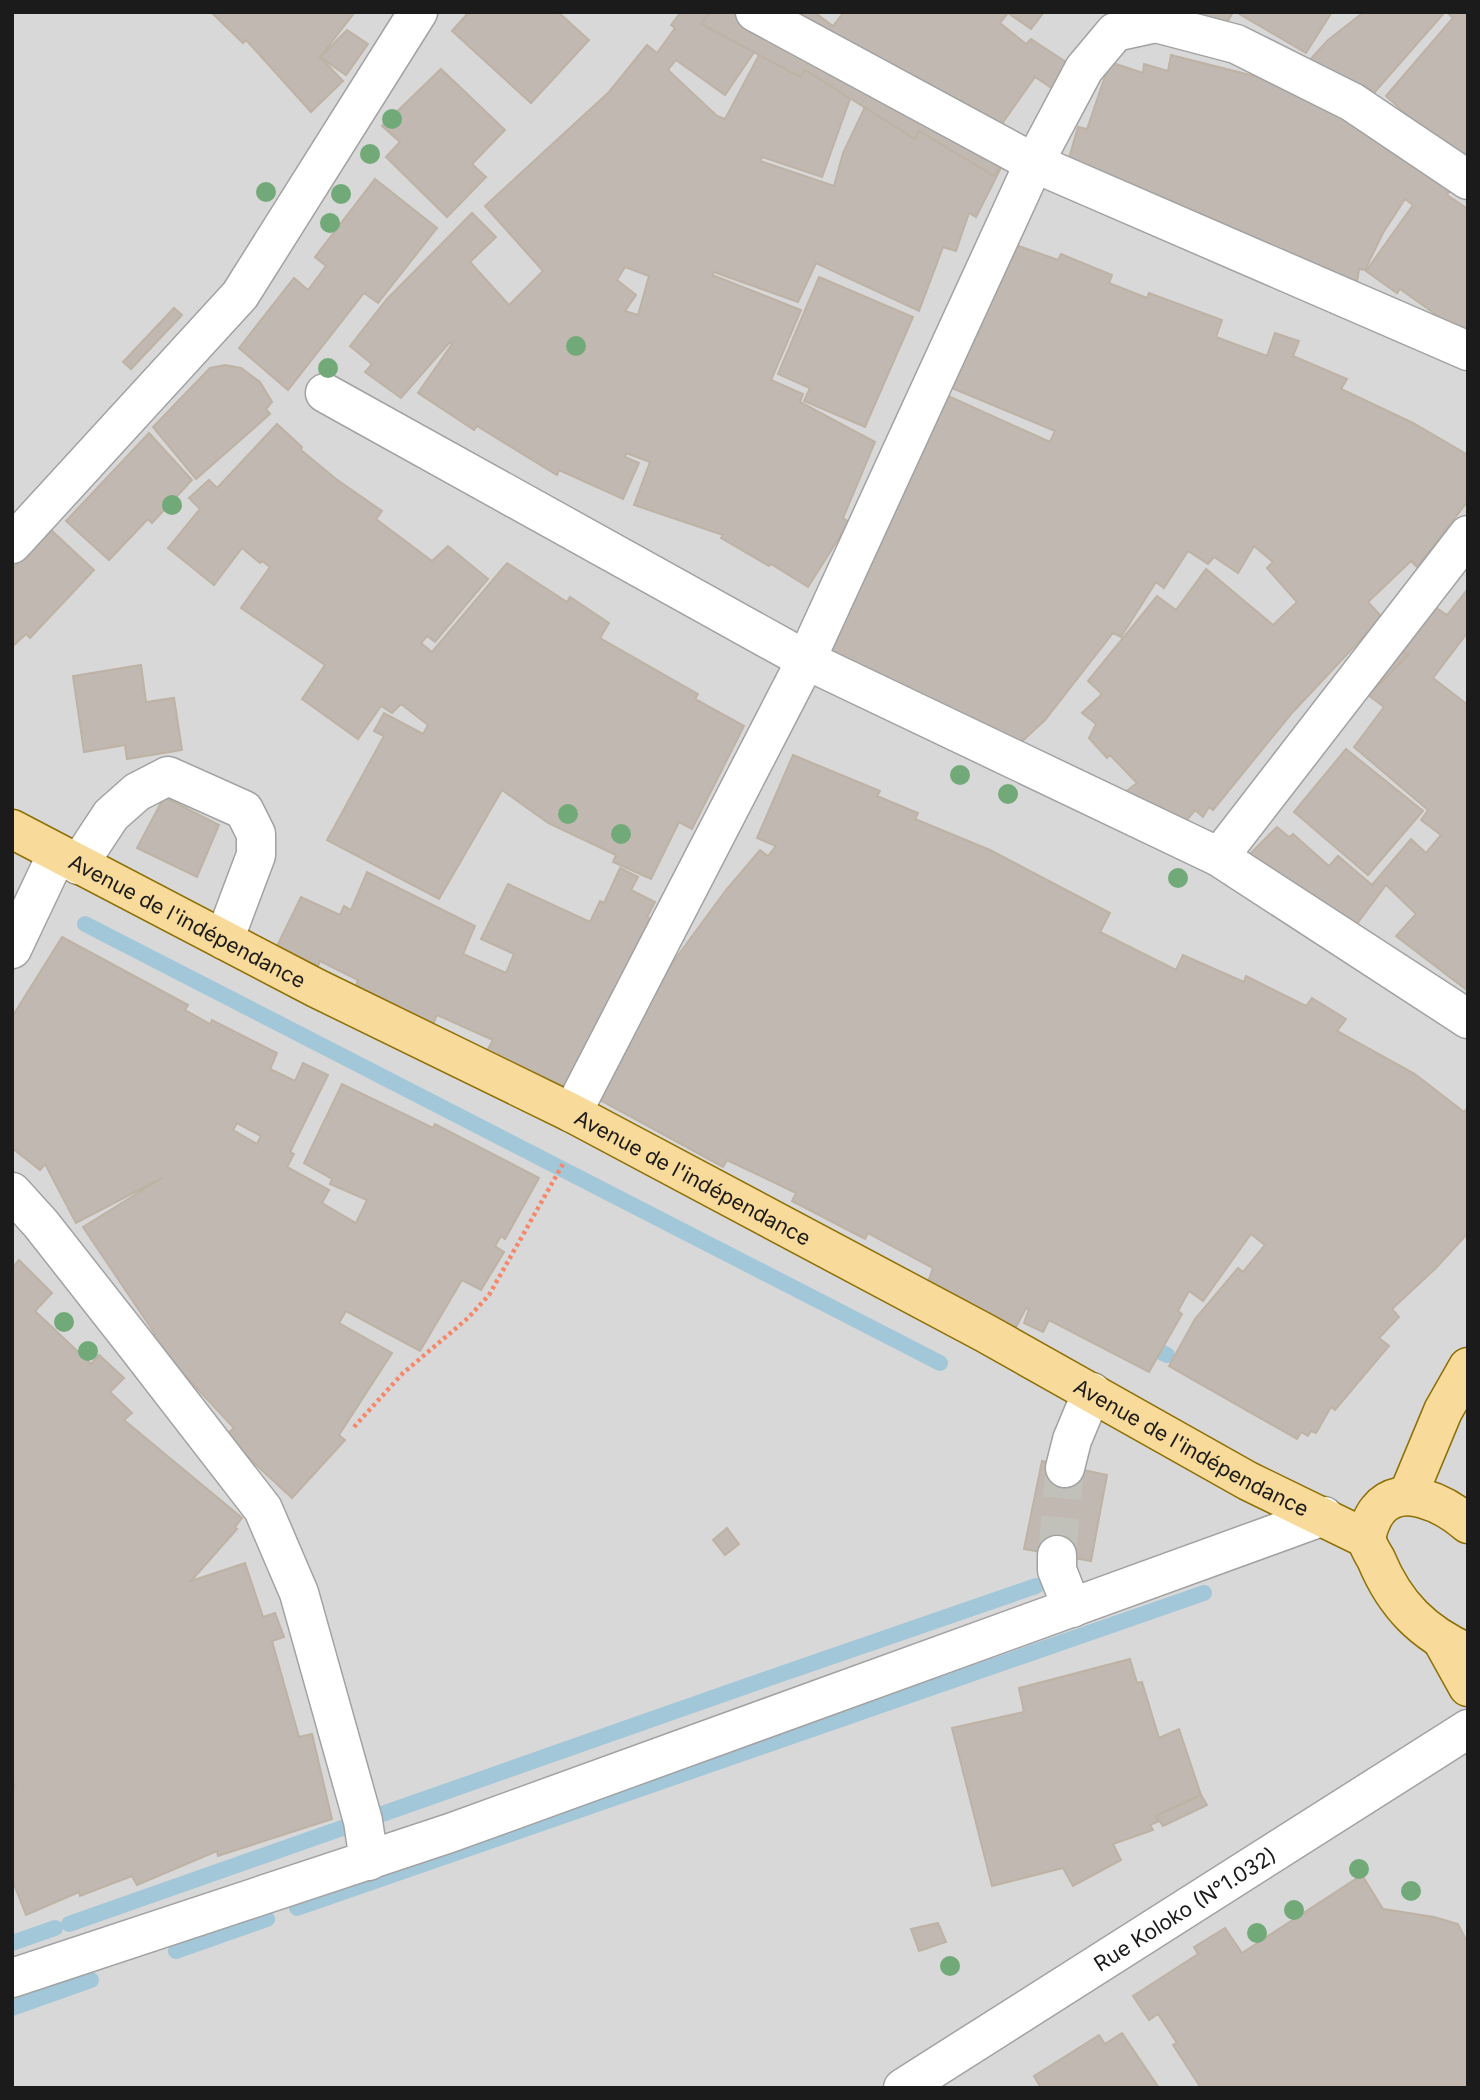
<svg xmlns="http://www.w3.org/2000/svg" width="1480" height="2100" font-family="Inter,sans-serif">
	<style>
		.residential { fill: #d9d8d8 }
		.lines { fill: none; stroke-linecap: round; stroke-linejoin: round }
		.stream { stroke: #a2c7d9; stroke-width: 16 }
		.building { fill: #c1b9b1; stroke: #bdb2a4; stroke-width: 2; fill-rule: evenodd }
		.minor-tunnel { stroke: #c2c1b9; stroke-width: 38; stroke-dasharray: 38 19; stroke-linecap: butt }
		.minor-casing { stroke: #a2a2a2; stroke-width: 41 }
		.major-casing { stroke: #8d6f05; stroke-width: 41 }
		.path { stroke: #f5876a; stroke-width: 4.5; stroke-dasharray: 3.5 3.5; stroke-linecap: butt }
		.minor { stroke: #fff; stroke-width: 38 }
		.major { stroke: #f8da9a; stroke-width: 38 }
		.tree { fill: #72a978 }
		.labels { text-anchor: middle; dominant-baseline: central; stroke-width: 7; stroke-linejoin: round; paint-order: stroke }
		.street-label { font-size: 21px; fill: #1b1b1b; stroke: #fff }
	</style>
	<rect width="100%" height="100%" fill="#eceae1"/>
	<rect class="residential" x="12" y="12" width="1456" height="2076"/>
	<g class="lines">
		<g class="stream">
			<path d="M 85,924 L 940,1363"/>
			<path d="M 1141,1343 L 1167,1355"/>
			<path d="M 297,1908 L 1204,1593"/>
			<path d="M 69,1924 L 758,1682 L 1036,1586"/>
			<path d="M 12,1943 L 55,1928"/>
			<path d="M 176,1951 L 267,1919"/>
			<path d="M 12,2008 L 91,1980"/>
		</g>
	</g>
	<g class="building">
		<path d="M 211,12 L 355,12 L 320,57 L 343,81 L 311,112 L 246,40 L 243,43 Z"/>
		<path d="M 469,12 L 558,12 L 589,40 L 531,103 L 452,31 Z"/>
		<path d="M 681,12 L 717,12 L 761,42 L 725,95 L 676,60 L 668,70 L 717,116 L 725,119 L 767,40 L 800,58 L 804,51 L 859,74 L 822,177 L 762,157 L 760,161 L 834,186 L 843,153 L 873,90 L 1007,156 L 976,217 L 969,213 L 956,251 L 943,247 L 919,311 L 816,263 L 798,302 L 714,272 L 712,275 L 801,310 L 771,380 L 803,394 L 800,402 L 875,442 L 843,518 L 849,522 L 808,587 L 771,564 L 769,566 L 721,538 L 723,535 L 634,505 L 650,462 L 626,453 L 625,457 L 639,463 L 623,499 L 559,470 L 557,475 L 477,426 L 474,430 L 418,393 L 452,344 L 450,342 L 401,398 L 365,372 L 372,364 L 350,346 L 387,299 L 472,213 L 496,237 L 470,262 L 509,305 L 543,271 L 485,206 L 609,92 L 647,45 L 657,53 L 675,28 L 671,25 ZM 625,267 L 649,276 L 638,315 L 625,311 L 636,295 L 617,280 Z"/>
		<path d="M 710,12 L 814,12 L 833,26 L 844,12 L 1044,12 L 1031,29 L 1008,13 L 1000,23 L 1026,44 L 1031,39 L 1075,68 L 1059,93 L 1035,77 L 994,135 L 1013,146 L 994,176 L 919,131 L 915,139 L 805,70 L 800,77 L 701,24 Z"/>
		<path d="M 1196,12 L 1233,12 L 1224,28 Z"/>
		<path d="M 1236,12 L 1332,12 L 1306,53 Z"/>
		<path d="M 1364,12 L 1445,12 L 1374,93 L 1366,87 L 1360,94 L 1306,64 L 1328,40 Z"/>
		<path d="M 1447,12 L 1468,12 L 1468,172 L 1456,159 L 1386,96 L 1453,18 Z"/>
		<path d="M 347,30 L 368,44 L 346,75 L 320,57 Z"/>
		<path d="M 1171,55 L 1266,79 L 1271,72 L 1451,189 L 1447,195 L 1468,209 L 1468,328 L 1463,334 L 1400,289 L 1397,293 L 1366,271 L 1413,205 L 1405,199 L 1383,233 L 1365,270 L 1359,269 L 1357,282 L 1215,238 L 1065,172 L 1078,127 L 1087,129 L 1110,62 L 1143,73 L 1144,64 L 1168,71 Z"/>
		<path d="M 441,69 L 505,130 L 472,164 L 486,177 L 447,217 L 386,157 L 400,142 L 382,126 Z"/>
		<path d="M 375,179 L 437,228 L 378,303 L 364,293 L 288,390 L 239,348 L 294,278 L 308,290 L 326,266 L 315,257 Z"/>
		<path d="M 1013,244 L 1058,260 L 1061,254 L 1112,275 L 1109,283 L 1147,298 L 1149,293 L 1222,320 L 1216,337 L 1267,356 L 1275,333 L 1299,341 L 1293,356 L 1347,379 L 1341,389 L 1413,423 L 1468,455 L 1468,501 L 1417,567 L 1411,561 L 1368,602 L 1392,628 L 1376,644 L 1366,634 L 1291,714 L 1213,810 L 1209,807 L 1203,817 L 1195,810 L 1182,826 L 1160,806 L 1151,817 L 1124,793 L 1137,783 L 1110,755 L 1107,758 L 1089,738 L 1096,724 L 1082,713 L 1102,694 L 1088,681 L 1157,596 L 1176,610 L 1206,569 L 1273,625 L 1297,602 L 1267,568 L 1273,562 L 1254,546 L 1238,573 L 1214,557 L 1208,564 L 1188,551 L 1164,588 L 1156,582 L 1121,637 L 1113,633 L 1045,720 L 1017,746 L 905,694 L 910,687 L 828,665 L 823,651 L 944,394 L 1050,442 L 1055,431 L 947,386 Z"/>
		<path d="M 819,277 L 913,317 L 865,427 L 804,401 L 810,388 L 778,374 Z"/>
		<path d="M 174,308 L 182,315 L 131,369 L 123,362 Z"/>
		<path d="M 225,365 L 241,368 L 260,382 L 272,402 L 266,409 L 270,414 L 196,479 L 153,427 L 210,368 Z"/>
		<path d="M 277,424 L 302,447 L 301,450 L 336,479 L 382,511 L 376,519 L 432,561 L 448,546 L 488,579 L 435,642 L 427,636 L 421,643 L 432,652 L 507,563 L 567,602 L 570,597 L 609,623 L 600,638 L 698,694 L 695,699 L 744,726 L 692,829 L 679,822 L 651,879 L 613,862 L 616,855 L 548,823 L 502,790 L 439,899 L 327,840 L 384,736 L 374,731 L 384,713 L 423,734 L 428,725 L 401,704 L 392,713 L 381,706 L 358,739 L 302,699 L 325,665 L 241,608 L 270,567 L 262,561 L 260,563 L 242,548 L 214,585 L 168,548 L 200,509 L 189,498 L 209,480 L 217,488 Z"/>
		<path d="M 149,433 L 192,480 L 152,523 L 148,519 L 109,560 L 66,521 Z"/>
		<path d="M 50,529 L 94,570 L 30,638 L 26,634 L 12,647 L 12,569 Z"/>
		<path d="M 1467,590 L 1468,632 L 1433,678 L 1468,705 L 1468,991 L 1396,936 L 1416,914 L 1386,885 L 1350,933 L 1247,857 L 1277,827 L 1289,837 L 1293,834 L 1329,866 L 1338,856 L 1372,885 L 1411,839 L 1426,853 L 1441,835 L 1421,820 L 1428,810 L 1354,747 L 1384,707 L 1368,695 L 1408,655 L 1402,650 L 1435,607 L 1447,615 Z"/>
		<path d="M 1399,648 L 1408,655 L 1380,684 L 1372,676 Z"/>
		<path d="M 141,665 L 146,702 L 174,698 L 182,750 L 127,759 L 125,745 L 84,752 L 73,676 Z"/>
		<path d="M 1346,749 L 1423,811 L 1368,875 L 1294,812 Z"/>
		<path d="M 793,755 L 880,791 L 877,796 L 918,813 L 915,819 L 990,850 L 1110,913 L 1100,932 L 1176,970 L 1183,955 L 1244,982 L 1246,976 L 1306,1006 L 1312,998 L 1346,1019 L 1337,1031 L 1415,1074 L 1464,1112 L 1468,1108 L 1468,1233 L 1436,1268 L 1392,1309 L 1399,1317 L 1379,1338 L 1389,1346 L 1335,1410 L 1331,1407 L 1316,1433 L 1311,1431 L 1308,1436 L 1301,1432 L 1297,1439 L 1169,1366 L 1195,1319 L 1238,1268 L 1243,1272 L 1265,1245 L 1251,1234 L 1203,1301 L 1189,1291 L 1178,1311 L 1182,1314 L 1149,1372 L 1049,1320 L 1043,1332 L 1024,1323 L 1029,1309 L 1026,1308 L 1015,1329 L 928,1282 L 933,1268 L 868,1233 L 865,1239 L 792,1201 L 796,1193 L 727,1160 L 723,1167 L 591,1095 L 657,984 L 726,890 L 760,850 L 768,856 L 776,846 L 757,838 Z"/>
		<path d="M 164,797 L 219,825 L 197,877 L 137,848 Z"/>
		<path d="M 620,868 L 638,877 L 631,890 L 655,902 L 647,917 L 658,923 L 569,1089 L 487,1051 L 493,1040 L 437,1015 L 433,1024 L 356,986 L 358,980 L 320,961 L 318,966 L 277,946 L 301,897 L 340,915 L 344,906 L 351,910 L 367,872 L 475,926 L 463,954 L 506,973 L 514,954 L 481,939 L 508,884 L 590,922 L 600,901 L 604,903 Z"/>
		<path d="M 62,937 L 188,1005 L 185,1010 L 210,1024 L 212,1020 L 277,1053 L 270,1069 L 295,1081 L 303,1063 L 328,1075 L 290,1152 L 294,1154 L 287,1167 L 329,1190 L 322,1203 L 356,1223 L 367,1200 L 330,1184 L 332,1179 L 304,1163 L 342,1084 L 433,1128 L 435,1124 L 539,1178 L 505,1239 L 501,1236 L 495,1246 L 504,1252 L 481,1290 L 462,1280 L 420,1351 L 346,1311 L 339,1323 L 392,1353 L 339,1435 L 345,1440 L 292,1498 L 225,1436 L 234,1428 L 150,1338 L 155,1334 L 83,1227 L 162,1178 L 76,1223 L 45,1164 L 40,1170 L 12,1148 L 12,1017 ZM 237,1123 L 261,1136 L 257,1144 L 233,1130 Z"/>
		<path d="M 19,1260 L 52,1293 L 35,1311 L 91,1364 L 99,1355 L 124,1378 L 110,1392 L 132,1413 L 124,1420 L 242,1518 L 235,1527 L 237,1529 L 191,1581 L 245,1563 L 263,1617 L 275,1613 L 284,1637 L 272,1641 L 299,1737 L 312,1734 L 332,1819 L 218,1856 L 217,1851 L 137,1885 L 132,1876 L 80,1896 L 79,1892 L 26,1915 L 12,1879 L 12,1789 L 16,1787 L 12,1783 L 12,1268 Z"/>
		<path d="M 1042,1461 L 1107,1475 L 1091,1561 L 1024,1549 Z"/>
		<path d="M 727,1528 L 739,1544 L 725,1555 L 713,1540 Z"/>
		<path d="M 1130,1659 L 1137,1683 L 1142,1682 L 1159,1738 L 1179,1729 L 1201,1795 L 1156,1816 L 1159,1821 L 1150,1825 L 1153,1830 L 1113,1844 L 1121,1860 L 1073,1886 L 1063,1868 L 992,1886 L 952,1728 L 1024,1712 L 1019,1688 Z"/>
		<path d="M 1201,1795 L 1207,1805 L 1163,1826 L 1156,1816 Z"/>
		<path d="M 1362,1875 L 1383,1909 L 1434,1917 L 1458,1924 L 1468,1944 L 1468,2088 L 1201,2088 L 1173,2045 L 1177,2043 L 1158,2014 L 1149,2020 L 1133,1996 L 1198,1954 L 1194,1947 L 1225,1928 L 1242,1953 Z"/>
		<path d="M 938,1923 L 946,1942 L 919,1951 L 911,1929 Z"/>
		<path d="M 1122,2033 L 1159,2088 L 1041,2088 L 1034,2076 L 1099,2035 L 1105,2044 Z"/>
	</g>
	<g class="lines">
		<path class="minor-tunnel" d="M 1057,1555 L 1065,1468"/>
		<g class="minor-casing">
			<g id="minor">
				<path d="M 755,12 L 1034,163 L 1468,351"/>
				<path d="M 325,393 L 806,660 L 1219,857 L 1468,1019"/>
				<path d="M 12,544 L 240,295 L 418,12"/>
				<path d="M 1219,857 L 1468,535"/>
				<path d="M 78,865 L 111,815 L 137,792 L 168,776 L 244,810 L 256,834 L 256,855 L 224,940"/>
				<path d="M 12,949 L 57,854"/>
				<path d="M 572,1113 L 806,660 L 1034,163 L 1084,69 L 1115,32 L 1156,23 L 1236,44 L 1352,102 L 1468,180"/>
				<path d="M 12,1192 L 41,1224 L 136,1345 L 263,1509 L 299,1593 L 363,1821 L 369,1861"/>
				<path d="M 1065,1468 L 1072,1440 L 1092,1392"/>
				<path d="M 1057,1555 L 1057,1570 L 1072,1608"/>
				<path d="M 12,1978 L 450,1833 L 1324,1516"/>
				<path id="s1" d="M 903,2088 L 1468,1729"/>
			</g>
		</g>
		<g class="major-casing">
			<g id="major">
				<path id="s2" d="M 12,829 L 316,988 L 572,1113 L 985,1333 L 1248,1481 L 1367,1539"/>
				<path d="M 1408,1495 L 1443,1411 L 1468,1367"/>
				<path d="M 1468,1524 C 1445,1504 1401,1481 1378,1510 C 1373,1516 1366,1531 1367,1540 C 1368,1546 1373,1554 1376,1559 C 1395,1605 1423,1633 1468,1653"/>
				<path d="M 1443,1642 L 1468,1687"/>
			</g>
		</g>
		<path class="path" d="M 354,1427 L 402,1374 L 468,1318 L 489,1295 L 564,1162"/>
		<use href="#minor" class="minor"/>
		<use href="#major" class="major"/>
	</g>
	<g class="tree">
		<circle cx="392" cy="119" r="10"/>
		<circle cx="370" cy="154" r="10"/>
		<circle cx="266" cy="192" r="10"/>
		<circle cx="341" cy="194" r="10"/>
		<circle cx="330" cy="223" r="10"/>
		<circle cx="576" cy="346" r="10"/>
		<circle cx="328" cy="368" r="10"/>
		<circle cx="172" cy="505" r="10"/>
		<circle cx="960" cy="775" r="10"/>
		<circle cx="1008" cy="794" r="10"/>
		<circle cx="568" cy="814" r="10"/>
		<circle cx="621" cy="834" r="10"/>
		<circle cx="1178" cy="878" r="10"/>
		<circle cx="64" cy="1322" r="10"/>
		<circle cx="88" cy="1351" r="10"/>
		<circle cx="1359" cy="1869" r="10"/>
		<circle cx="1411" cy="1891" r="10"/>
		<circle cx="1294" cy="1910" r="10"/>
		<circle cx="1257" cy="1933" r="10"/>
		<circle cx="950" cy="1966" r="10"/>
	</g>
	<g class="labels">
		<g class="street-label">
			<text stroke="none"><textPath href="#s2" startOffset="198">Avenue de l'indépendance</textPath></text>
			<text stroke="none"><textPath href="#s2" startOffset="765">Avenue de l'indépendance</textPath></text>
			<text stroke="none"><textPath href="#s2" startOffset="1332">Avenue de l'indépendance</textPath></text>
			<text stroke="none"><textPath href="#s1" startOffset="334">Rue Koloko (N°1.032)</textPath></text>
		</g>
	</g>
	<rect width="1480" height="2100" fill="none" stroke="#1b1b1b" stroke-width="28"/>
</svg>
